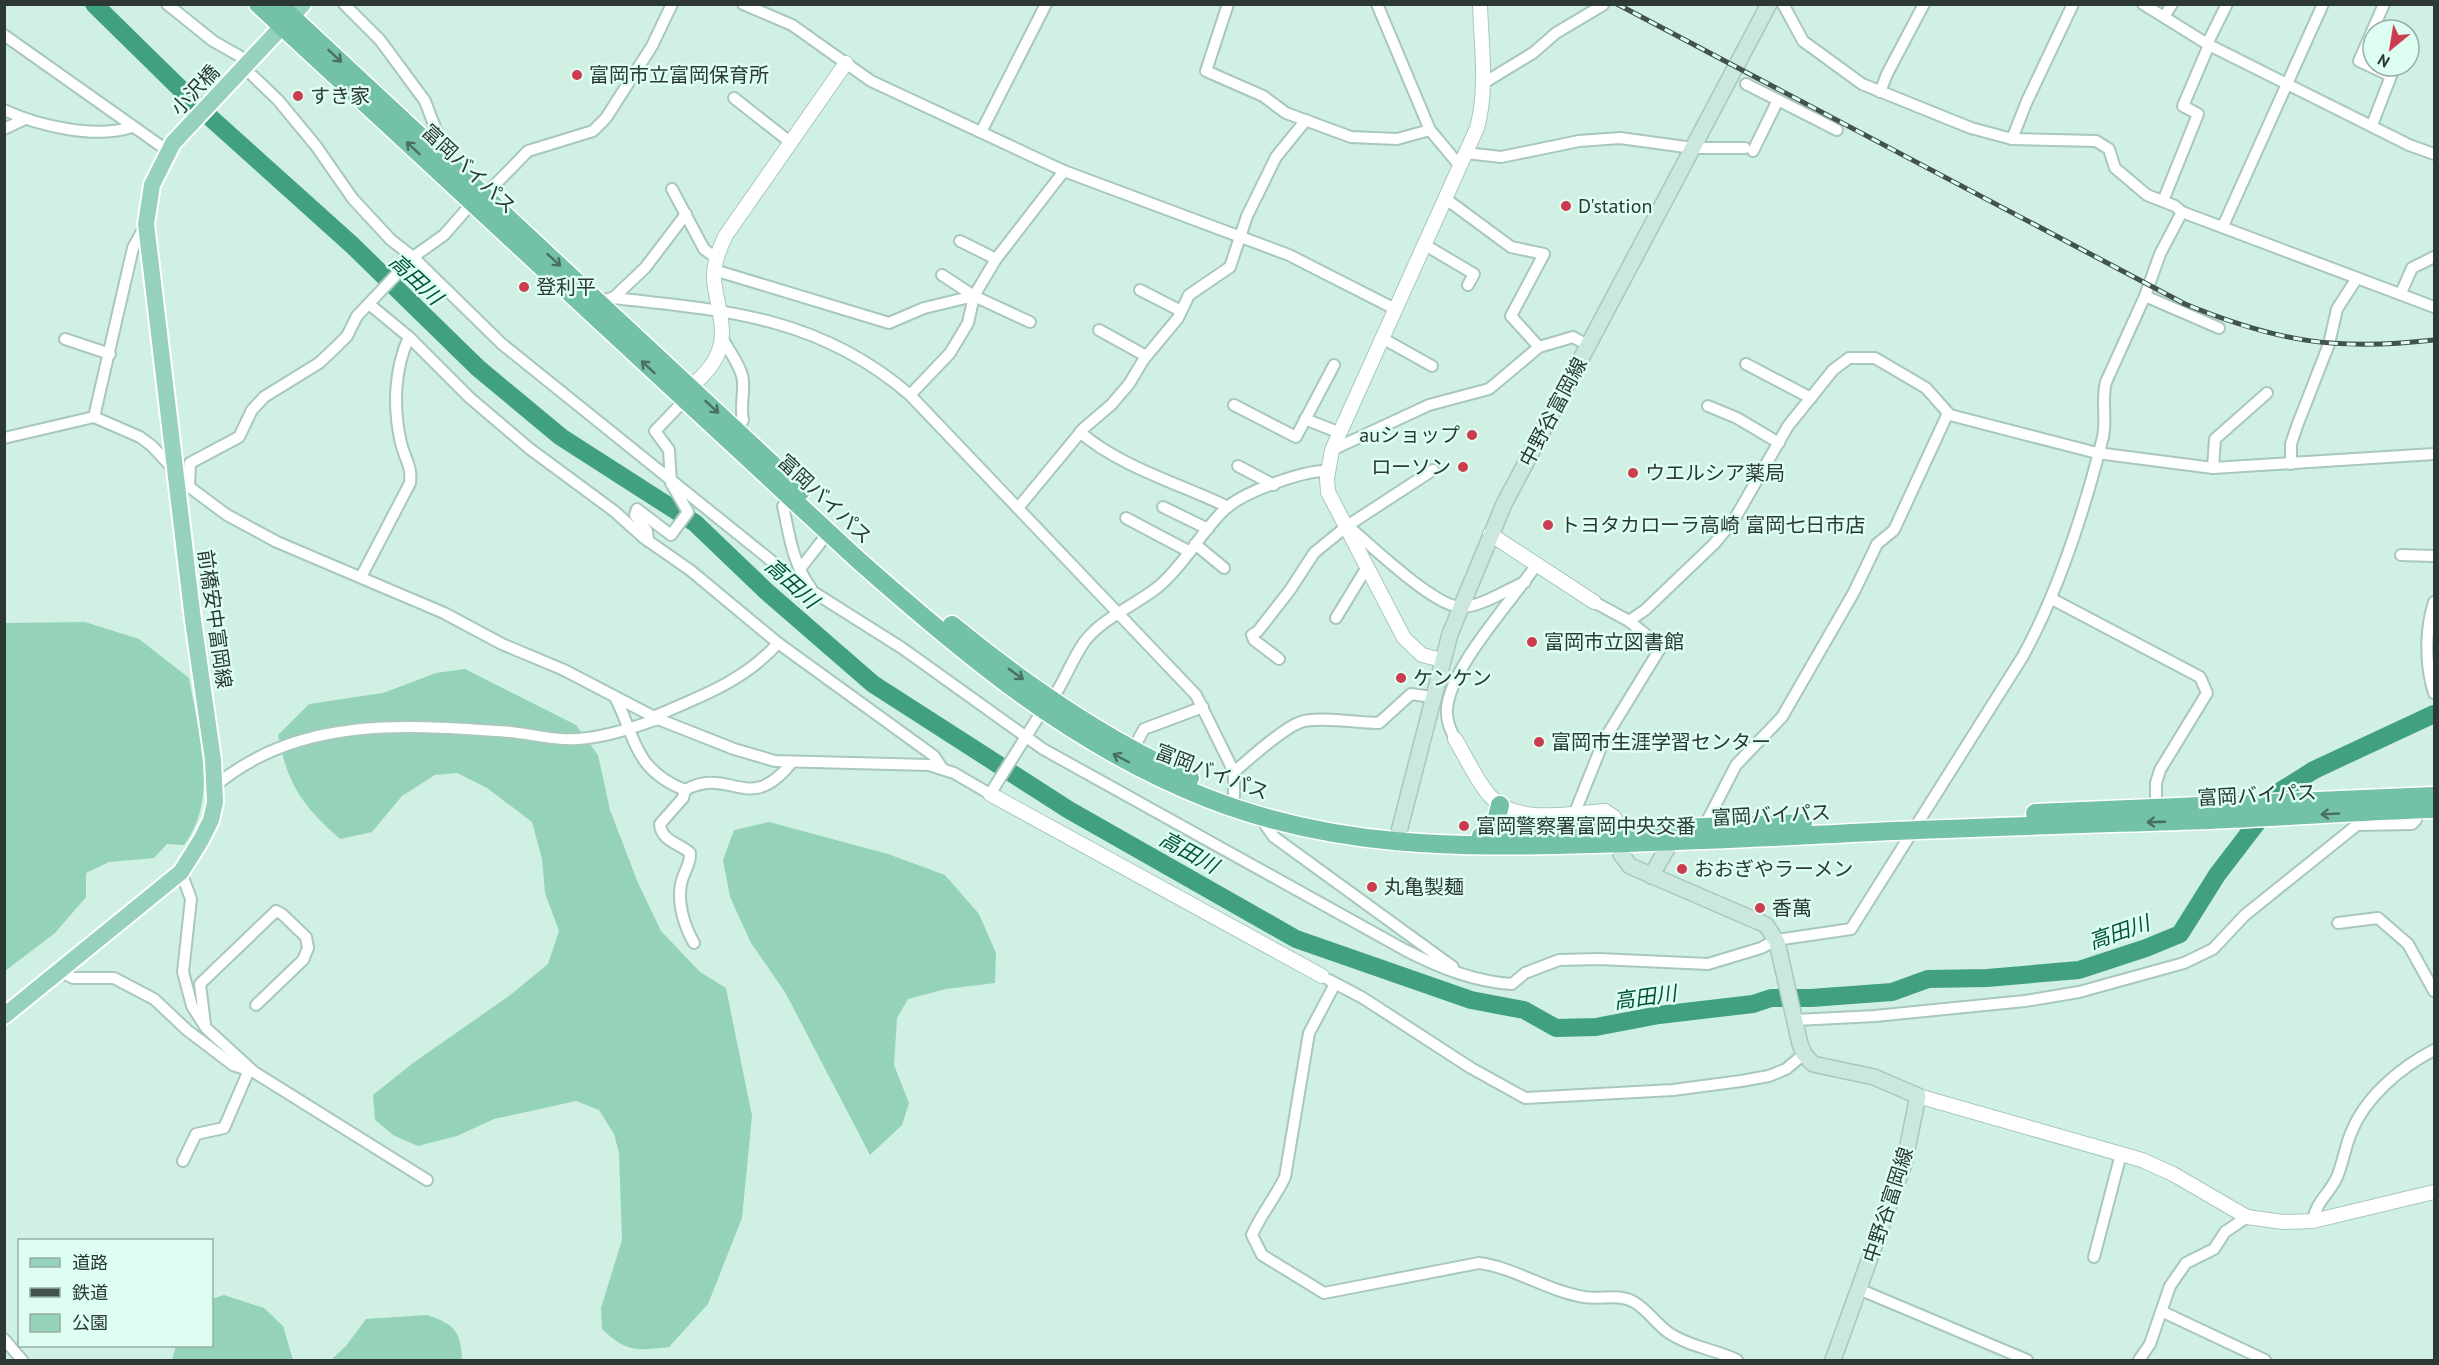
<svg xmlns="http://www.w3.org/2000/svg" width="2439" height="1365" font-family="'PT Sans','Noto Sans JP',sans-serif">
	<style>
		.green { fill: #94d3ba }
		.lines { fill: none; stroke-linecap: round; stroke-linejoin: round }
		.river { stroke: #41a081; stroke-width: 18 }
		.minor-casing { stroke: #a8c8bb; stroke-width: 14 }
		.tertiary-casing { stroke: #a8c8bb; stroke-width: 16 }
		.secondary-casing { stroke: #a8c8bb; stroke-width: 18 }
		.primary-casing { stroke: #fff; stroke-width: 20 }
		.trunk-casing { stroke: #fff; stroke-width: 21 }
		.minor { stroke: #fff; stroke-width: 10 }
		.tertiary { stroke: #fff; stroke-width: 14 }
		.secondary { stroke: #cae8de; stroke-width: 15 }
		.primary { stroke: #96d1bc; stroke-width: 16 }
		.trunk { stroke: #73c2a6; stroke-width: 18 }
		.rail-casing { stroke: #42524c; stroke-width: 5 }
		.rail { stroke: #ddfef0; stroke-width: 3; stroke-dasharray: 9; stroke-linecap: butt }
		.oneway { stroke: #486f61 }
		.poi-dot { fill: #cd3c4e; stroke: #ddfef0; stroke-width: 2 }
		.labels { text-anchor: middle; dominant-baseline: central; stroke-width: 5; stroke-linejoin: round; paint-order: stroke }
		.poi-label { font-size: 20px; fill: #2b3833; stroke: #ddfef0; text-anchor: start }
		.street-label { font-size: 20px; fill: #2b3833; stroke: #ddfef0 }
		.water-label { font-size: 21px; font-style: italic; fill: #00523d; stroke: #ddfef0 }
	</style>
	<rect width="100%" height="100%" fill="#d0f0e3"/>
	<g class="green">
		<path d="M 85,622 L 139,639 L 189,678 C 198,732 220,797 184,845 L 167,844 L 154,858 L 109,862 L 86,873 L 86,897 L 55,933 L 5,971 L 5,623 Z"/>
		<path d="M 465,669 L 576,725 L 598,755 L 610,810 L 638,883 L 661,931 L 700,972 L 726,988 L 752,1116 L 742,1218 L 708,1304 L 669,1347 C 636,1351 626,1352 602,1329 L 601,1308 L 622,1240 L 619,1153 L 614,1134 L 599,1110 L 576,1101 L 494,1119 L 457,1136 L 418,1146 L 393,1135 L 375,1120 L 373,1095 L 413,1063 L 509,996 L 548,964 L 559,931 L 545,893 L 542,859 L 532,822 L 487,788 L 457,773 L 435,775 L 402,796 L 372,832 L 340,839 C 302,805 288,786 278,735 L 309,704 L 383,693 L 436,673 Z"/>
		<path d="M 769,822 L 888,854 L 945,875 L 979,914 L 996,953 L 995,983 L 946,989 L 908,999 L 897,1018 L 894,1065 L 909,1103 L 902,1125 L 870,1155 L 785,992 L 751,943 L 730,897 L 723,860 L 734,830 Z"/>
		<path d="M 224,1295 L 264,1308 L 283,1326 L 293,1360 L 172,1360 L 176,1346 L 212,1346 L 212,1299 Z"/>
		<path d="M 427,1315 C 455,1324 461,1332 462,1360 L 331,1360 L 346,1346 L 366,1319 Z"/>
	</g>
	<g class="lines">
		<path class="river" d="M 94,4 L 203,111 L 352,245 L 478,368 L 561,437 L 695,523 L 766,591 L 873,684 L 1069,810 L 1296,939 L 1471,1000 L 1524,1010 L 1556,1028 L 1596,1027 L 1659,1015 L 1753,1004 L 1771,998 L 1811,998 L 1892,992 L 1928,979 L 1987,978 L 2079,970 L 2146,948 L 2180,934 L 2217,875 L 2282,790 L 2314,770 L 2434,714"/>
		<g class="minor-casing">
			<g id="minor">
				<path d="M 167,4 L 213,41 L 250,62"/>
				<path d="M 344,4 L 380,40 L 425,101 L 441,143 L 435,150"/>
				<path d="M 743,4 L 792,25 L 871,81 L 1064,171 L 1289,255 L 1395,309"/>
				<path d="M 1228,4 L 1206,71 L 1263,96 L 1286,113 L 1351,137 L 1397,139 L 1430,130"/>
				<path d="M 1377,4 L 1430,130 L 1460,166"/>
				<path d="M 1783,4 L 1803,41 L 1862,84 L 1971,128 L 2012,139 L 2096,141 L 2109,149 L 2115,168 L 2147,195 L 2175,206 L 2182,212 L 2434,307"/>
				<path d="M 2143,4 L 2209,45 L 2409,145 L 2434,154"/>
				<path d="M 2164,17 L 2172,4"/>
				<path d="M 4,35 L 168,151"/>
				<path d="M 2207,44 L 2227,4"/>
				<path d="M 253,76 L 278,100 L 316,146 L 353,199 L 391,240 L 413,257 L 502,344 L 799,583 L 902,648 L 1043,749 L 1405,950 C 1438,967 1474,982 1512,984 L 1525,973 L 1559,960 L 1599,959 L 1708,964 L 1761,948 L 1776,940 L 1851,929 L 2023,656 C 2060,588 2084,512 2103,437 C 2107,419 2101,400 2106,382 L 2145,296 L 2160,254 L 2182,212"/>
				<path d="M 1482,84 L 1533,53 L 1556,33 L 1603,5"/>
				<path d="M 1746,84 L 1837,130"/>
				<path d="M 1880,92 L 1887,74 L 1924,4"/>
				<path d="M 734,98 L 790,142"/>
				<path d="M 4,110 C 39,126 95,139 132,127"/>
				<path d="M 2372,125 L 2391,76 L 2359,61 L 2384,4"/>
				<path d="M 4,129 L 25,119"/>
				<path d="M 981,132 L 1046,4"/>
				<path d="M 2012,139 L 2027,101 L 2073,4"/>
				<path d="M 1753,151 L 1778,100"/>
				<path d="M 1466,153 L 1501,157 L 1579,141 L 1620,138 L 1693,148 L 1745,148"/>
				<path d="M 672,189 L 704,249 L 716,258"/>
				<path d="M 484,196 L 528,151 L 593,131 L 606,118 L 652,46 L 672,4"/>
				<path d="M 1446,199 L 1511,247 L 1544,254 L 1511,316 L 1539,347"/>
				<path d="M 2163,201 L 2198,114 L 2183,106 L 2209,45"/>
				<path d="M 2223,226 L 2323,4"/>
				<path d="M 960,241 L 996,259"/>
				<path d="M 1425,245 L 1474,274 L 1468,285"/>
				<path d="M 714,270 L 889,323 L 924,308 L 974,296 L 1030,322"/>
				<path d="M 942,275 L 974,296"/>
				<path d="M 1140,290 L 1181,311"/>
				<path d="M 2401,293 L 2412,268 L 2434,257"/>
				<path d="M 2145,296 L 2219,328"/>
				<path d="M 613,298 L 645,268 L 686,214"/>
				<path d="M 599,301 L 613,298 C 726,310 820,317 910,395 L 1196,695 L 1234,772 L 1234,796"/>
				<path d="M 369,304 L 409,337 L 470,398 L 530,449 L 614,511 L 644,538 L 690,570 L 778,643 L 934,756 L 942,768"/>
				<path d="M 1099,330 L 1146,356"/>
				<path d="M 722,337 C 728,350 742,367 743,381 C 744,395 740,407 743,420 L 737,431"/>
				<path d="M 1382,338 L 1432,366"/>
				<path d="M 65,339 L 110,354"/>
				<path d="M 1746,364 L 1811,398"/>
				<path d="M 910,395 L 950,353 L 968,323 L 974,296 L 996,259 L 1064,171"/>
				<path d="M 1234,405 L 1296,437 L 1334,365"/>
				<path d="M 1708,406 L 1737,418 L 1779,443"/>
				<path d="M 94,417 L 133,248 L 146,224"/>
				<path d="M 1305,419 L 1340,433"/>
				<path d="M 1080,432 C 1118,466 1183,485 1228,507"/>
				<path d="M 4,438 L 94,417 L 140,437 L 152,446 L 192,489 L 227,515 L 277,542 L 444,613 L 502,644 L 564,670 L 658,719 L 734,749 L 775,761 L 929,765 L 954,773 L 990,794 L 1042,711 C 1062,691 1069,663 1085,641 C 1104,617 1134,606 1158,587 C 1184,565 1199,535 1223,511 C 1240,493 1303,470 1328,471"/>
				<path d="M 1332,450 L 1429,405 L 1489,389 L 1539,347 L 1573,337 L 1589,346"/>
				<path d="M 2291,464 L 2291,444 L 2297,426 L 2329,344 L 2337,309 L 2357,278"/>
				<path d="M 1238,466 L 1274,485"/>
				<path d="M 2213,468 L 2215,439 L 2267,393"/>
				<path d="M 189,486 L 190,463 L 239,437 L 252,410 L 264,397 L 319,363 L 335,348 L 347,336 L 357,316 L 413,257 L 444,235 L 472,203"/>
				<path d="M 790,497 L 783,506 C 789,534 793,565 811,588"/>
				<path d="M 1163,507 L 1208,529"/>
				<path d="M 1018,508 L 1084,428 L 1111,405 L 1129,384 L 1144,359 L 1178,318 L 1189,295 L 1230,267 L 1247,216 L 1276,157 L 1306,120"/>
				<path d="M 1126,518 L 1190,552"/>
				<path d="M 1348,526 C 1370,544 1438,611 1464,607 C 1484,605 1506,590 1525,582"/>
				<path d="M 648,541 L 647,531 L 635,515 L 637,509 L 671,535 L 688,512 L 671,483 L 669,450 L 655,431 L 679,406 L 681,397"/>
				<path d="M 1195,544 L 1224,568"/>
				<path d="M 2401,555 L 2434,556"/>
				<path d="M 800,569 L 828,533"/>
				<path d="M 361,577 L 410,483 C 412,465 405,460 401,443 C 393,409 394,369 409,337"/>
				<path d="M 2052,599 L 2200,677 L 2207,693 L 2160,770 L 2156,783 L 2156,808"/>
				<path d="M 1594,602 L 1629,621 L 1645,610 L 1714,544 L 1734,520 L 1788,426 L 1833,370 L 1849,358 L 1875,358 L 1926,388 L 1950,415 L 2097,453 L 2213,468 L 2434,454"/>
				<path d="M 2434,602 C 2425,630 2425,665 2434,693"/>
				<path d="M 1336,618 L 1367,567"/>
				<path d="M 1279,659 L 1254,640 L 1252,635 L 1258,631 L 1290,590 L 1314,553 L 1347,526 L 1433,470"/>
				<path d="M 615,697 C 636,738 634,770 685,790 C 730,765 749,817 792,762"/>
				<path d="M 653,717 C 699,697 745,681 778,643"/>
				<path d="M 1455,739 C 1450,729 1446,720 1447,708 C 1451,666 1512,601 1537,564"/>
				<path d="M 1133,749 L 1144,729 L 1203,707"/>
				<path d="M 1234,772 C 1249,759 1283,728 1301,722 C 1316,716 1360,723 1379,723 L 1411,694 L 1432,697"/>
				<path d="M 215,786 C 299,715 408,725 510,732 C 532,734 556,741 578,739 C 606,737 632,728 658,719"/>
				<path d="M 685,790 L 683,798 L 660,824 C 661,841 679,843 690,853 C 691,863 685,870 682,880 C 676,900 684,926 694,943"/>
				<path d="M 1575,812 L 1604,740 L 1661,647 L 1629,621"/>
				<path d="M 1268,818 L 1266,826 L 1274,837 L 1453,967"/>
				<path d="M 1704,827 L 1736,765 L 1782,717 L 1854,592 L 1877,544 L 1894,530 L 1948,413"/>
				<path d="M 181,872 L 191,899 L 183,972 L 192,1006 L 206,1028 L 254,1072 L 427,1180"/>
				<path d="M 2338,923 L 2378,918 L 2408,944 L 2434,991"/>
				<path d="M 60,972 L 73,978 L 114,978 L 154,999 L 187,1030 L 233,1065 L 248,1070"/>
				<path d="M 1329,980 L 1363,998 L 1471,1068 L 1525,1098 L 1673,1090 L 1741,1081 L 1769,1076 L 1786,1069 L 1804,1054"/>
				<path d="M 1335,984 L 1309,1033 L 1285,1177 C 1275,1198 1261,1214 1252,1235 L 1262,1255 L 1324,1293 L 1479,1263 C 1516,1268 1547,1291 1584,1297 C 1601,1300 1618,1293 1634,1302 C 1648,1310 1656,1324 1669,1333 C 1690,1347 1714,1349 1737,1360"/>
				<path d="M 1796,1020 L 1875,1016 L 2025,1001 L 2079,992 L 2184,963 L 2213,949 L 2245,915 L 2357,825 L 2412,824 L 2416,820 L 2417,810"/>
				<path d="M 205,1024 L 200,984 L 276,911 L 282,914 L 306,937 L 308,948 L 303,960 L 256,1005"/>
				<path d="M 183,1161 L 196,1134 L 224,1128 L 249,1070"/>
				<path d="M 2313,1221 C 2315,1203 2330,1193 2337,1177 C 2343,1163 2345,1147 2351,1133 C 2365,1097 2401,1067 2434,1050"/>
				<path d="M 2094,1257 L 2121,1154"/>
				<path d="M 1861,1290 L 2027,1360"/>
				<path d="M 2163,1312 L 2265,1360"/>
				<path d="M 4,1339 L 22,1360"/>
				<path d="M 2139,1360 L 2150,1344 L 2170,1286 L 2186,1263 L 2214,1249 L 2225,1232 L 2247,1217"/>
			</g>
		</g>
		<g class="tertiary-casing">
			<g id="tertiary">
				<path d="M 684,394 C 694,384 706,374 713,363 C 731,335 717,309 714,280 C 713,264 719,249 726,235 L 846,63"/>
				<path d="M 1490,534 L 1594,602"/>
				<path d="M 1442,660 L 1422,655 L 1404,638 L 1328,492 L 1327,478 L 1332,450 L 1477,128 C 1488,89 1481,44 1480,4"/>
				<path d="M 1455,739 C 1466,757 1475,778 1489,795 C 1516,826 1569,813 1605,811 L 1614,817 L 1620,828"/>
				<path d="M 990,794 L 1322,976"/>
				<path d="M 1918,1096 L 2142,1160 L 2173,1174 L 2247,1217 L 2283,1222 L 2313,1221 L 2434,1192"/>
			</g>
		</g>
		<g class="secondary-casing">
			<g id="secondary">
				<path d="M 1620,832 L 1621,854 L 1630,866 L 1766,925 L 1777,942 L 1800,1044 L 1804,1054 L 1813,1064 L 1874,1077 L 1918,1096 L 1904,1164 L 1833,1360"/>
				<path d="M 1396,843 L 1450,634 L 1504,504 L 1769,4"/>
				<path d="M 1651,876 L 1671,842"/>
			</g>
		</g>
		<g class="primary-casing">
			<path id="primary" d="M 4,1016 L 181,872 L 201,840 L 211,820 L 215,802 L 213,760 L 193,620 L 146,224 L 152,185 L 173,143 L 303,4"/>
		</g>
		<g class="trunk-casing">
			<g id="trunk">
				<path d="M 258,4 L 857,559 C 964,654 1072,745 1207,798 C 1334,848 1459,848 1593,844 C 1679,841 1765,838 1851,833 C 1970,827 2090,824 2210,820 C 2285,817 2359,811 2434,809"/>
				<path d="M 278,4 L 801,491"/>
				<path d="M 952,625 C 1025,685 1104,740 1190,778"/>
				<path d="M 2035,813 L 2434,796"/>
				<path d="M 1498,835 L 1803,823"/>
				<path d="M 1481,836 L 1495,825 L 1500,805"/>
			</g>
		</g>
		<use href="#minor" class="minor"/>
		<use href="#tertiary" class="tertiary"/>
		<use href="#secondary" class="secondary"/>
		<use href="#primary" class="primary"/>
		<use href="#trunk" class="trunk"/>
		<g class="rail-casing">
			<path id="rail" d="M 1617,4 L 2185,304 C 2278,342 2335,351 2434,340"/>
		</g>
		<use href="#rail" class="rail"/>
	</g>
	<defs><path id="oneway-shaft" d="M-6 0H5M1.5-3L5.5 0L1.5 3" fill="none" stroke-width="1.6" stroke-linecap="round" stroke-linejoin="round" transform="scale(1.5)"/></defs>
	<g class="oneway">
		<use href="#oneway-shaft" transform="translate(335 56) rotate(43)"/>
		<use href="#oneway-shaft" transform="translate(413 148) rotate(-137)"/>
		<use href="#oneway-shaft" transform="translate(554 260) rotate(42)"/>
		<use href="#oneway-shaft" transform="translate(648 367) rotate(-137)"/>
		<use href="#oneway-shaft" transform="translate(712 407) rotate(43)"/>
		<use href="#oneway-shaft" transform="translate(1016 674) rotate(36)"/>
		<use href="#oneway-shaft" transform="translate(1121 758) rotate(-152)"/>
		<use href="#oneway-shaft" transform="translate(2330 814) rotate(177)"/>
		<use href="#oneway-shaft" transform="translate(2156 822) rotate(178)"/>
	</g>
	<g class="poi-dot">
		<circle cx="577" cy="75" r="6"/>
		<circle cx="298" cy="96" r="6"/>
		<circle cx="1566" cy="206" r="6"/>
		<circle cx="524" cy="287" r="6"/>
		<circle cx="1472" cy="435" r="6"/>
		<circle cx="1463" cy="467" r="6"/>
		<circle cx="1633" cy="473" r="6"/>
		<circle cx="1548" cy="525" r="6"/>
		<circle cx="1532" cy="642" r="6"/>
		<circle cx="1401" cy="678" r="6"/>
		<circle cx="1539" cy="742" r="6"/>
		<circle cx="1464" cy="826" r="6"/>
		<circle cx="1682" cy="869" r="6"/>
		<circle cx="1372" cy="887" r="6"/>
		<circle cx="1760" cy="908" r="6"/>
	</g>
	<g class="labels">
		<g class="poi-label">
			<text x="589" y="75">富岡市立富岡保育所</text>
			<text x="310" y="96">すき家</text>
			<text x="1578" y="206">D'station</text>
			<text x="536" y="287">登利平</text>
			<text x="1460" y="435" text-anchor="end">auショップ</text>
			<text x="1451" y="467" text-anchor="end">ローソン</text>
			<text x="1645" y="473">ウエルシア薬局</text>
			<text x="1560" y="525">トヨタカローラ高崎 富岡七日市店</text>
			<text x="1544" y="642">富岡市立図書館</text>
			<text x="1413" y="678">ケンケン</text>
			<text x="1551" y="742">富岡市生涯学習センター</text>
			<text x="1476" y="826">富岡警察署富岡中央交番</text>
			<text x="1694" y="869">おおぎやラーメン</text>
			<text x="1384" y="887">丸亀製麺</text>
			<text x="1772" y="908">香萬</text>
		</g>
		<g class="street-label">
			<text transform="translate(195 90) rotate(-47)">小沢橋</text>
			<text transform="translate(469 169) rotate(43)">富岡バイパス</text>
			<text transform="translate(1553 412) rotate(-62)">中野谷富岡線</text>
			<text transform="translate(825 499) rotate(43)">富岡バイパス</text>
			<text transform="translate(215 619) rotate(82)">前橋安中富岡線</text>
			<text transform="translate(1212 772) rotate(21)">富岡バイパス</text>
			<text transform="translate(2257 795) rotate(-3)">富岡バイパス</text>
			<text transform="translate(1771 815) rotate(-3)">富岡バイパス</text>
			<text transform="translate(1888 1205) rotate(-72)">中野谷富岡線</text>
		</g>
		<g class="water-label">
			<text transform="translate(416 279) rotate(43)">高田川</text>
			<text transform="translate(792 583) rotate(42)">高田川</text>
			<text transform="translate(1189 852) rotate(29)">高田川</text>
			<text transform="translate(2119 932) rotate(-19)">高田川</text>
			<text transform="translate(1645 997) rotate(-8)">高田川</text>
		</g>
	</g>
	<rect width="2439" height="1365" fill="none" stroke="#2b3833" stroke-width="12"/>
	<rect x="18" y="1239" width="195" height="108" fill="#ddfef0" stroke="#96afa4" stroke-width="1.5"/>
	<rect x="30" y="1258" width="30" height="9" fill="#96d1bc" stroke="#96afa4" stroke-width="1.5"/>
	<text x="72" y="1269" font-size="18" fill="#2b3833">道路</text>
	<rect x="30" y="1288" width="30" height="9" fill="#42524c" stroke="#96afa4" stroke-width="1.5"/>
	<text x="72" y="1299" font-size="18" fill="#2b3833">鉄道</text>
	<rect x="30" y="1314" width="30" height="18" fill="#94d3ba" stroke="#96afa4" stroke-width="1.5"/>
	<text x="72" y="1329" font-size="18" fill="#2b3833">公園</text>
	<g transform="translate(2391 48) rotate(210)"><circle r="28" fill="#ddfef0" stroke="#96afa4" stroke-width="1.5"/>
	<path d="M0-4.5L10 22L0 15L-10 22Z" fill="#cd3c4e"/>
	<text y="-9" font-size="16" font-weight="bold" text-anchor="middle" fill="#2b3833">N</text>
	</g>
</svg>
